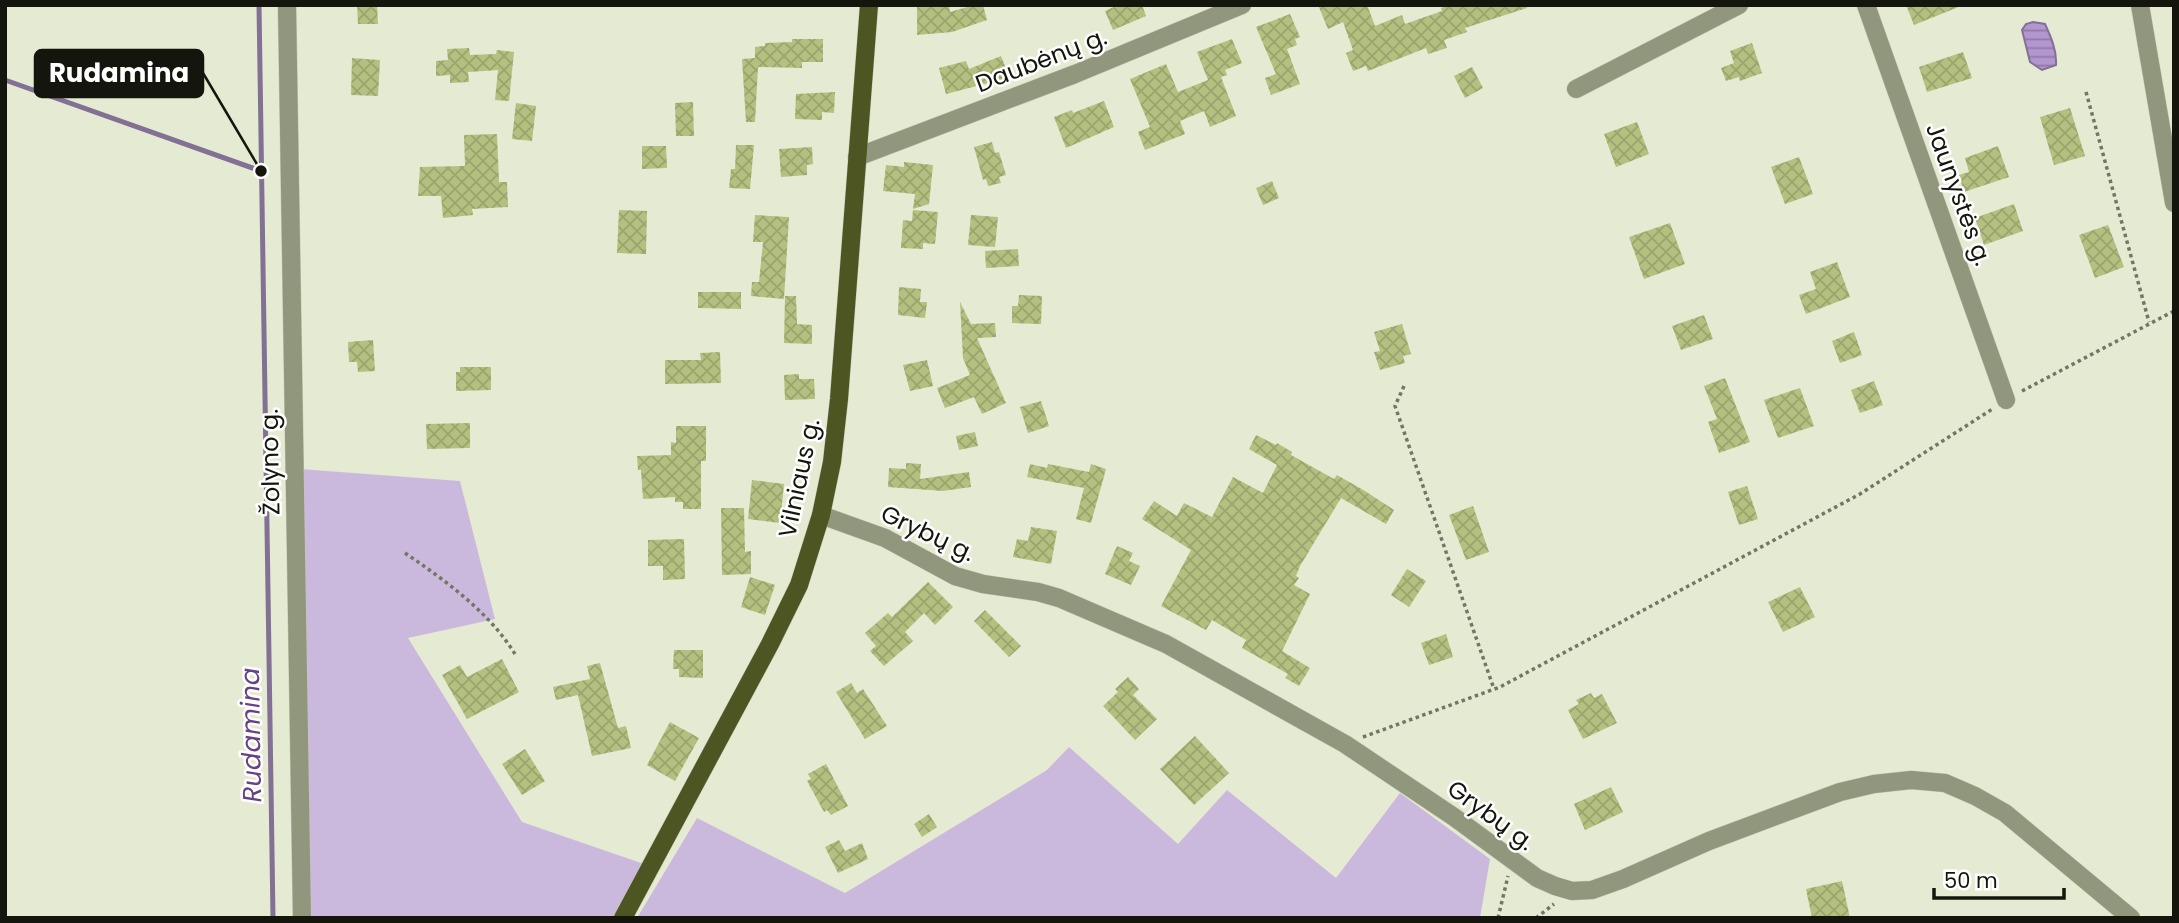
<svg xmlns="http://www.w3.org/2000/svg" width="2179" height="923" font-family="Poppins,sans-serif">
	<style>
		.green { fill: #cbb9dd }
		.water { fill: url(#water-rules); stroke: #837095; stroke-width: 2 }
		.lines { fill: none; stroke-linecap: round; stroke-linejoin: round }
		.stream { stroke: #837095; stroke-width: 5 }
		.building { fill: url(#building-cross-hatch) }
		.minor-casing { stroke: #c4c9b3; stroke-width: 19 }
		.major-casing { stroke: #c4c9b3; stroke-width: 19 }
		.path { stroke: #727666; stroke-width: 3.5; stroke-dasharray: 3.5 3.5; stroke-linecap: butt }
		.minor { stroke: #91977c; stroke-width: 18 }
		.major { stroke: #4d5523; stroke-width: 18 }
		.labels { text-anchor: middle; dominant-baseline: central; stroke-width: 5; stroke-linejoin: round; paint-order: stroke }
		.street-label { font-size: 24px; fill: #14160e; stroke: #fff }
		.water-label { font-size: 26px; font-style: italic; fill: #674187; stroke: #fff }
		.leader { fill: none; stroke: #14160e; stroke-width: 2.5 }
		.callout-dot { fill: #14160e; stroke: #fff; stroke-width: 2.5 }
		.callout { fill: #14160e; stroke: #14160e; stroke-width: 2.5 }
		.callout-label { font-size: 26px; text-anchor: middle; font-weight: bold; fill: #fff }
	</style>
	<defs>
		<pattern id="water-rules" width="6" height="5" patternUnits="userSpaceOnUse" patternTransform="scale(1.75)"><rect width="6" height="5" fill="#b396cf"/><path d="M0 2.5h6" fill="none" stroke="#9079a6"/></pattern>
		<pattern id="building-cross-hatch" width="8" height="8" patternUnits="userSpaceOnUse" patternTransform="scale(1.75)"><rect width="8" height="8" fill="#b4c080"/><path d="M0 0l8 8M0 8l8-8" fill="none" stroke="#9aa46d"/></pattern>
	</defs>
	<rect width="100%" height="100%" fill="#e5ebd2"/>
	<g class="green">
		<path d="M 300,469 L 460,481 L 495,619 L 408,638 L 522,822 L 644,864 L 614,918 L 306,918 Z"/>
		<path d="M 1069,747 L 1178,844 L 1227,790 L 1336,878 L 1400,793 L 1490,859 L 1480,918 L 637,918 L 697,818 L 845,893 L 1047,770 Z"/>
	</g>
	<path class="water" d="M 2033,22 L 2045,24 C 2051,37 2057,51 2056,65 L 2042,70 L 2030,62 L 2022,30 L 2026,24 Z"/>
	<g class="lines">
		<g class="stream">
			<path d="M 259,5 L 273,918"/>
			<path d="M 5,80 L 261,171"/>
		</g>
	</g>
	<g class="building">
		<path d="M 357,5 L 377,5 L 378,24 L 358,24 Z"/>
		<path d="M 917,5 L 949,5 L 950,12 L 974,5 L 983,5 L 987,20 L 952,32 L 917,35 Z"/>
		<path d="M 1118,5 L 1142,5 L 1146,16 L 1113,30 L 1105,11 Z"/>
		<path d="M 1318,5 L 1367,5 L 1375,26 L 1402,15 L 1405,24 L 1442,11 L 1441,8 L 1449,5 L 1526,5 L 1527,8 L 1465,28 L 1467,32 L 1444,40 L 1447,48 L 1428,54 L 1426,48 L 1368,71 L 1366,66 L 1353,71 L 1346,53 L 1353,50 L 1343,22 L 1328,29 Z"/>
		<path d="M 1906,5 L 1961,5 L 1961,6 L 1914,25 Z"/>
		<path d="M 1290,14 L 1300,37 L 1295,39 L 1297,45 L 1287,49 L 1300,84 L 1271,95 L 1265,78 L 1276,74 L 1256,27 Z"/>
		<path d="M 792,39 L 823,39 L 823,62 L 802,62 L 802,68 L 758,67 L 755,122 L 746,122 L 742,59 L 755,58 L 755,47 L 765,46 L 765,43 L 792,42 Z"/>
		<path d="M 1232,39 L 1242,63 L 1225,70 L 1227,75 L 1221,77 L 1236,116 L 1210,127 L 1204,111 L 1180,121 L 1185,134 L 1145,150 L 1138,132 L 1150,127 L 1130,79 L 1166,64 L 1178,92 L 1208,80 L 1197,52 Z"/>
		<path d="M 1752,43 L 1762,73 L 1740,81 L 1739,77 L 1726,81 L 1721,68 L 1734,63 L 1730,51 Z"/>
		<path d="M 469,48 L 470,55 L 496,54 L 497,50 L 514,52 L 509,101 L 495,100 L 498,70 L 468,72 L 469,82 L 450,83 L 450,75 L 436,76 L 436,61 L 448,60 L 447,49 Z"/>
		<path d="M 1963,52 L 1972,78 L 1927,92 L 1919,67 Z"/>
		<path d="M 1001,56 L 1010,78 L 997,83 L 996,81 L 946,94 L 939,68 L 966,61 L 969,69 Z"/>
		<path d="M 352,58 L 380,60 L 378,96 L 351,95 Z"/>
		<path d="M 1472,67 L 1483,88 L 1465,98 L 1454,76 Z"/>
		<path d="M 835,92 L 834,113 L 822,112 L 822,120 L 795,119 L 796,94 Z"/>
		<path d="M 1104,101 L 1114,127 L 1066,148 L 1054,117 L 1072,110 L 1073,113 Z"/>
		<path d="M 693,102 L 694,136 L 676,136 L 675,103 Z"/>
		<path d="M 516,103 L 536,106 L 532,141 L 512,139 Z"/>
		<path d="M 2070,108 L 2085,156 L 2054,165 L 2040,117 Z"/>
		<path d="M 1637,122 L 1649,154 L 1616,167 L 1604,134 Z"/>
		<path d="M 497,134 L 499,182 L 507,182 L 508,207 L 472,209 L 473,215 L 443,218 L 441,196 L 418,196 L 420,167 L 465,166 L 464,135 Z"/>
		<path d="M 992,142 L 995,153 L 999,152 L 1006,175 L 999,177 L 1001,183 L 988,186 L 986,179 L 983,180 L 974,147 Z"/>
		<path d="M 736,145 L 754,145 L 750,189 L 729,188 L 731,169 L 735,169 Z"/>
		<path d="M 642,146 L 666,146 L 667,168 L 642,169 Z"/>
		<path d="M 1998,146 L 2009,177 L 1964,192 L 1959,175 L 1969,172 L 1965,158 Z"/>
		<path d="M 812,147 L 813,164 L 807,165 L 807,175 L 781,177 L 779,149 Z"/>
		<path d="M 1799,157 L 1813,194 L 1785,204 L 1771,167 Z"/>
		<path d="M 904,162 L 933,165 L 929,204 L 913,209 L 915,194 L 883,191 L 886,165 L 904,167 Z"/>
		<path d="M 1272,181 L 1279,198 L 1263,205 L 1256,188 Z"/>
		<path d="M 2014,204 L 2023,231 L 1984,245 L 1975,218 Z"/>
		<path d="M 619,210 L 647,211 L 646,254 L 617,253 Z"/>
		<path d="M 913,210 L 938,212 L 935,244 L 923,243 L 923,249 L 901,248 L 903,220 L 912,221 Z"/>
		<path d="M 755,215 L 789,217 L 784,299 L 751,296 L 752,282 L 759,282 L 763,242 L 753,242 Z"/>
		<path d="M 971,215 L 998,217 L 995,247 L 968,245 Z"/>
		<path d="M 1670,223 L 1685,264 L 1644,279 L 1629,237 Z"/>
		<path d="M 2108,225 L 2124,267 L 2095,278 L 2079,235 Z"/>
		<path d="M 1018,249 L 1019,266 L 986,268 L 985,251 Z"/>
		<path d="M 1837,262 L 1850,297 L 1806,314 L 1799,295 L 1816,289 L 1810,272 Z"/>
		<path d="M 899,287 L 921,289 L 920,302 L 927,302 L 925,318 L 898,315 Z"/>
		<path d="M 698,292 L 741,292 L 741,309 L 698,308 Z"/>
		<path d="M 1019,295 L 1042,296 L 1041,324 L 1012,323 L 1012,306 L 1018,306 Z"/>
		<path d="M 785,296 L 796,296 L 797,324 L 812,325 L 812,344 L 784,343 Z"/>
		<path d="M 960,302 L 971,324 L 995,323 L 996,337 L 977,338 L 1006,403 L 982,414 L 974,397 L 945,408 L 937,388 L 970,375 L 963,358 Z"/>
		<path d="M 1704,315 L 1713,339 L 1681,350 L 1672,326 Z"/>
		<path d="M 1402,324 L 1411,354 L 1403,356 L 1405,363 L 1380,370 L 1374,352 L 1380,351 L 1374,332 Z"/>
		<path d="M 1854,332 L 1862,355 L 1840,363 L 1832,341 Z"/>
		<path d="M 373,340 L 375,371 L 358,372 L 357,362 L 349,362 L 348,342 Z"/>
		<path d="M 720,352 L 721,383 L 665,384 L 665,360 L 701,360 L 700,353 Z"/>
		<path d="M 927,360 L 933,386 L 910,391 L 903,365 Z"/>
		<path d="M 460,367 L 491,367 L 491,390 L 456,391 L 456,372 L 460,372 Z"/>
		<path d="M 799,374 L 799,379 L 814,379 L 815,399 L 785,400 L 784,375 Z"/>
		<path d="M 1725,378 L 1750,442 L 1719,453 L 1708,422 L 1717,419 L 1704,386 Z"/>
		<path d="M 1874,381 L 1883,405 L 1860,413 L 1851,390 Z"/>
		<path d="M 1800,388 L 1814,426 L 1778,438 L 1764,400 Z"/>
		<path d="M 1041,401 L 1049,426 L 1028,433 L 1020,407 Z"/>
		<path d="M 470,423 L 470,448 L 427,449 L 426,424 Z"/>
		<path d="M 676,426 L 706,426 L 706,461 L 701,461 L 701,509 L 683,509 L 683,502 L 675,502 L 675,497 L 643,499 L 641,470 L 638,470 L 637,456 L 671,455 L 671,442 L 676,443 Z"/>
		<path d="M 975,432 L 978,446 L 959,450 L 956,436 Z"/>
		<path d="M 1256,435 L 1276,445 L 1277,443 L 1292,452 L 1291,455 L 1334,479 L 1337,475 L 1365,491 L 1394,510 L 1386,524 L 1341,498 L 1300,566 L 1296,576 L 1299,578 L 1294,585 L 1310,594 L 1282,651 L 1310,668 L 1299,686 L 1285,678 L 1288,674 L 1242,648 L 1246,640 L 1212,620 L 1206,630 L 1161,606 L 1191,550 L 1142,519 L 1154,501 L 1177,516 L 1184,503 L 1212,517 L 1233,477 L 1263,493 L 1277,465 L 1249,449 Z"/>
		<path d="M 906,463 L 921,464 L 920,479 L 969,472 L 971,487 L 943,491 L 888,487 L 889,468 L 906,469 Z"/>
		<path d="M 1030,464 L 1047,468 L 1048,464 L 1089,472 L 1091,464 L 1106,469 L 1091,523 L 1076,519 L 1084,488 L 1027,477 Z"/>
		<path d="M 752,480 L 784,484 L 780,523 L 748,519 Z"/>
		<path d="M 1747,486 L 1758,519 L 1739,525 L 1728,492 Z"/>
		<path d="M 1473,506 L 1489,552 L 1466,560 L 1449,515 Z"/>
		<path d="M 721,508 L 744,508 L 745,552 L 751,551 L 751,574 L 722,575 Z"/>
		<path d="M 1031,527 L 1057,531 L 1051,564 L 1013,557 L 1017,539 L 1028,541 Z"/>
		<path d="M 684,539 L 685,579 L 663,580 L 663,566 L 648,566 L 648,540 Z"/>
		<path d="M 1117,546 L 1133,553 L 1129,561 L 1140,566 L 1131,585 L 1105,574 Z"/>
		<path d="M 1407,569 L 1426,581 L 1409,607 L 1391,595 Z"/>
		<path d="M 750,577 L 775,585 L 765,615 L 741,607 Z"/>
		<path d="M 928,582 L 953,607 L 935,625 L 924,613 L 905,632 L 913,641 L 884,666 L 870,651 L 876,646 L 865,633 L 888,613 L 892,617 Z"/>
		<path d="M 1800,587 L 1815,617 L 1783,632 L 1768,602 Z"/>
		<path d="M 985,610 L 1021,646 L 1009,657 L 974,621 Z"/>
		<path d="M 1446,634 L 1453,657 L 1429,665 L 1421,643 Z"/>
		<path d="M 674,650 L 703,650 L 703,678 L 679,677 L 679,669 L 673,669 Z"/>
		<path d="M 502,659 L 519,692 L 467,719 L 442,675 L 460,665 L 467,677 Z"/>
		<path d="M 600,663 L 618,728 L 626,726 L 631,748 L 592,756 L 578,695 L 556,700 L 553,687 L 590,679 L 587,666 Z"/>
		<path d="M 1128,677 L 1139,689 L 1133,695 L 1157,719 L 1135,740 L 1103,706 L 1118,692 L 1115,689 Z"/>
		<path d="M 851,683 L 857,693 L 863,689 L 887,726 L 865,739 L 836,692 Z"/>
		<path d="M 1591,693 L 1594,698 L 1602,694 L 1617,723 L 1583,739 L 1568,710 L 1579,704 L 1576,700 Z"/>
		<path d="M 670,722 L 699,738 L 675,781 L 647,765 Z"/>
		<path d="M 1195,736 L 1229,773 L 1194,805 L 1160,769 Z"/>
		<path d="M 525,749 L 545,781 L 522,795 L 502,764 Z"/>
		<path d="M 826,764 L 848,806 L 831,815 L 827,810 L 824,812 L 807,781 L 811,779 L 808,774 Z"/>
		<path d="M 1611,787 L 1623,812 L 1585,830 L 1574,804 Z"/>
		<path d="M 929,814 L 937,827 L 922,837 L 914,824 Z"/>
		<path d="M 839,840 L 845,851 L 862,843 L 868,859 L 838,873 L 825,847 Z"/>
		<path d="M 1842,881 L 1850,918 L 1812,918 L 1806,889 Z"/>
	</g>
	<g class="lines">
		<g class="minor-casing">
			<g id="minor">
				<path d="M 287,5 L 302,918"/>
				<path d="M 1866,5 L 2006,400"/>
				<path d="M 2140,5 L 2174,203"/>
				<path d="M 1576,89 L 1739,5"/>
				<path d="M 857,157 L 1075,74 L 1242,5"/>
				<path d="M 821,515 L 885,538 L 955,576 L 983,584 L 1038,592 L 1059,598 L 1166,644 L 1345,744 L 1454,817 L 1537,878 L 1555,886 L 1572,891 L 1592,890 L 1623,879 L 1709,841 L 1840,792 L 1874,784 L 1911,780 L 1945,783 L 1975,796 L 2005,813 L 2131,918"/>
			</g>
		</g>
		<g class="major-casing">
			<path id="major" d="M 623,918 L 770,644 L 799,585 L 821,515 L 832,462 L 839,399 L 869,5"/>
		</g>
		<g class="path">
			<path d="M 2086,92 L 2149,322"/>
			<path d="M 1404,386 L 1395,406 L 1494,689"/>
			<path d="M 2022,391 L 2174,311"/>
			<path d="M 405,553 C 446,581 489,612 515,654"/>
			<path d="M 1363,737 L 1500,687 L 1860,494 L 1994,408"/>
			<path d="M 1498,918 L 1508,876"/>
			<path d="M 1536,918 L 1554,904"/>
		</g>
		<use href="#minor" class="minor"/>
		<use href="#major" class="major"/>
	</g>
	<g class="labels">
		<g class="street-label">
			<text transform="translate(1041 60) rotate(-21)">Daubėnų g.</text>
			<text transform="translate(1959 194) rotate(70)">Jaunystės g.</text>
			<text transform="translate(270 462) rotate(-91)">Žolyno g.</text>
			<text transform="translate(799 478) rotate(-78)">Vilniaus g.</text>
			<text transform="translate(928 533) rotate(25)">Grybų g.</text>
			<text transform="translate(1491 815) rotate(36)">Grybų g.</text>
		</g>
		<g class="water-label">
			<text transform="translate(251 735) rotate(-91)">Rudamina</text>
		</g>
	</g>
	<path class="leader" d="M261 171L203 73"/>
	<circle class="callout-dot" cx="261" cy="171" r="7"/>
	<rect class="callout" x="35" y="50" width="168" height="47" rx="7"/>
	<g class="callout-label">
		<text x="119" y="82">Rudamina</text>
	</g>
	<rect width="2179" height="923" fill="none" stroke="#14160e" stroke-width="14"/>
	<path d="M1934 888v10h130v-10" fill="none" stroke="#14160e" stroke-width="3.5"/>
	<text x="1944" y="888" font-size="21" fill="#14160e" stroke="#ffffff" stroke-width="5" paint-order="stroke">50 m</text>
</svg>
